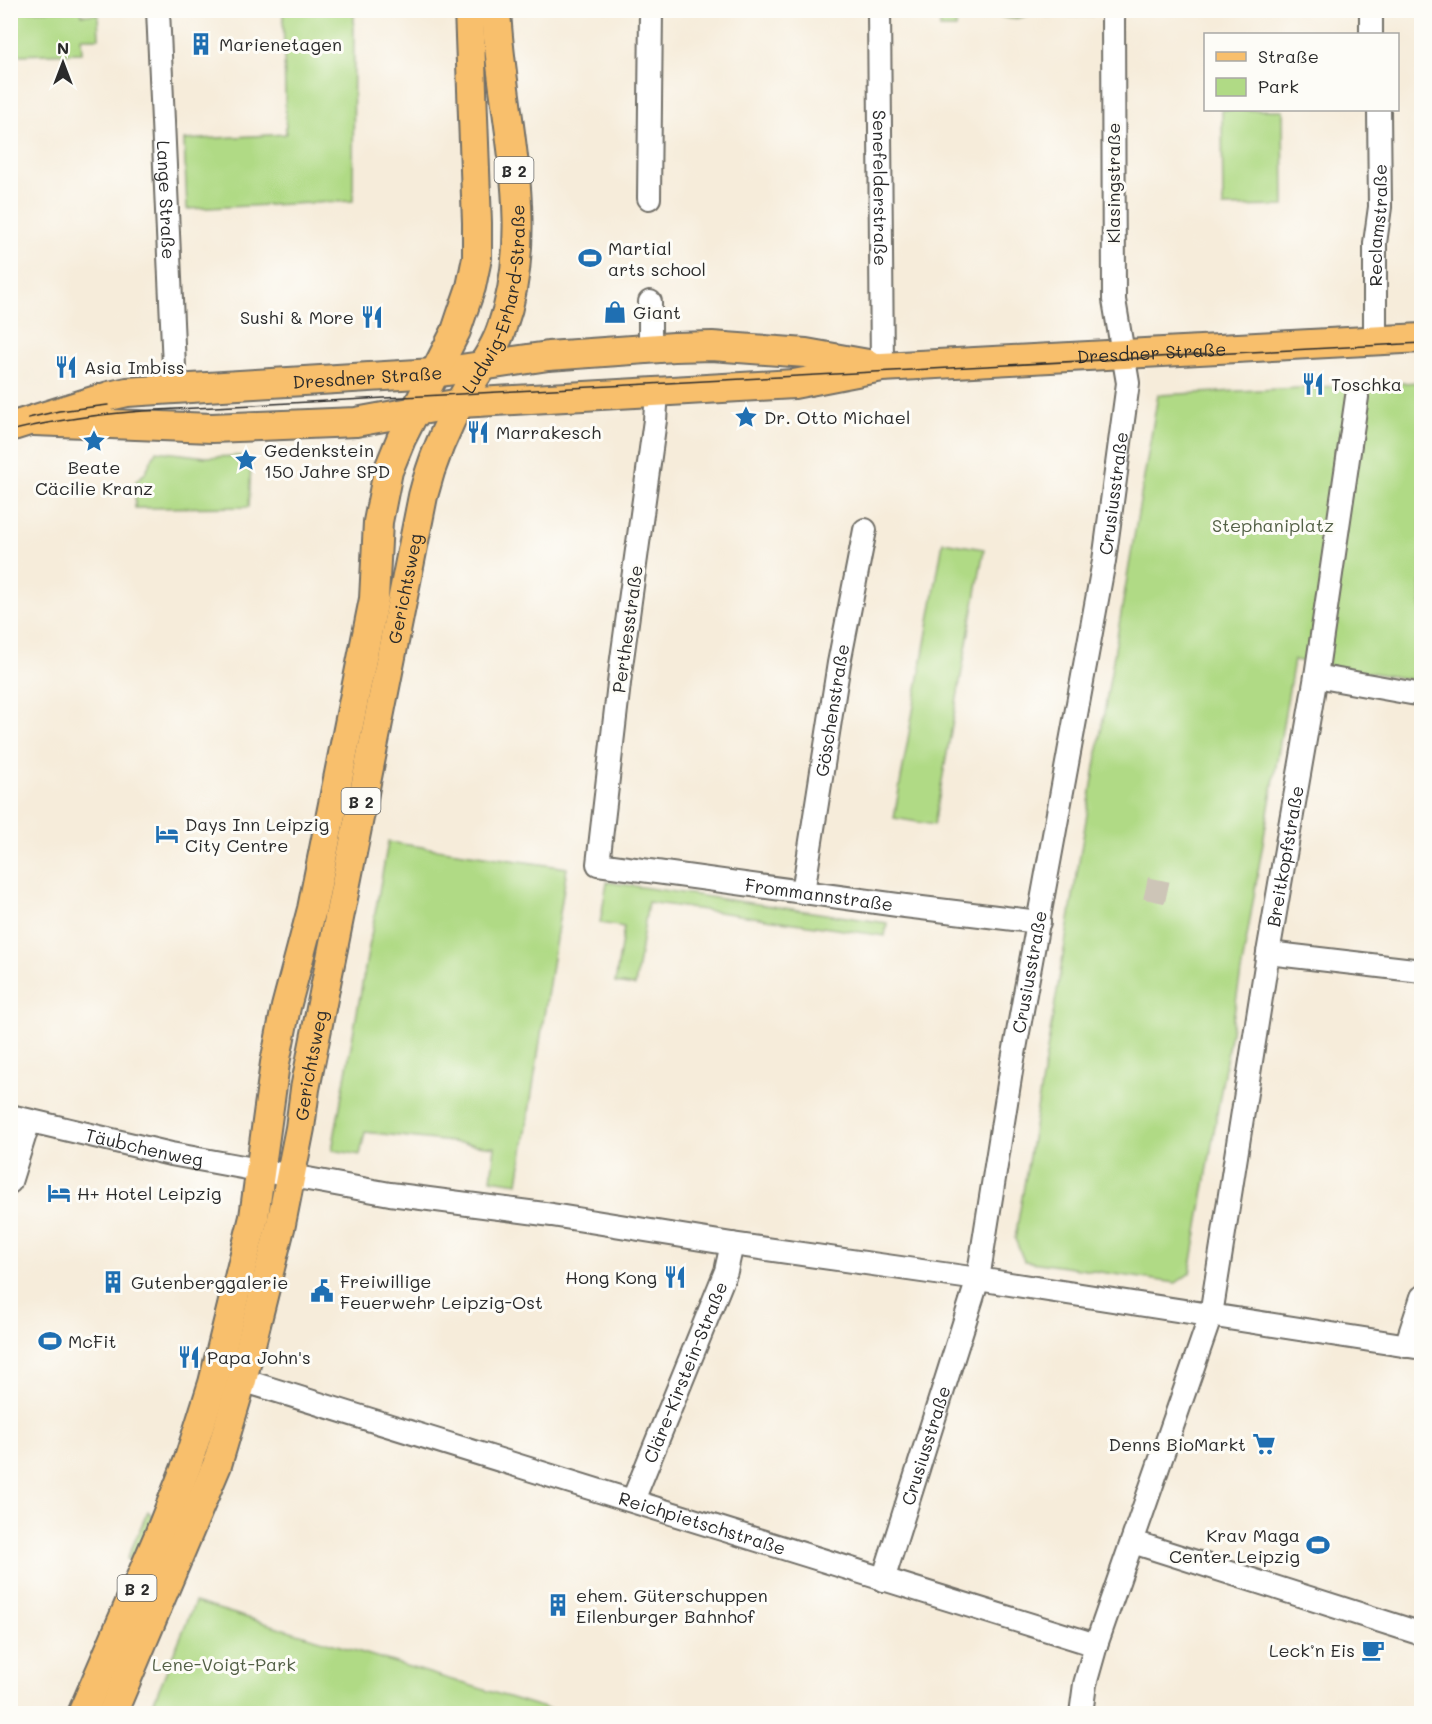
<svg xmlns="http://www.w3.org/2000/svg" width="1432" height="1724" font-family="Mali,sans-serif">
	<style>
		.green { fill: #b0da85; stroke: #6e8258; stroke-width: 1.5 }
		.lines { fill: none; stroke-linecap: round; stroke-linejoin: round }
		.minor-tunnel { stroke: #cdc5b7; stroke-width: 22; stroke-dasharray: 22 11; stroke-linecap: butt }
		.minor-casing { stroke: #726f68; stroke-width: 26 }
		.major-casing { stroke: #726f68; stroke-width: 32 }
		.minor { stroke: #fff; stroke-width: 22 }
		.major { stroke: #f8bf6c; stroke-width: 28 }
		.tram { stroke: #2b2b2b; stroke-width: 1.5 }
		.labels { text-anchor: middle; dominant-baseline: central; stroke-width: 6; stroke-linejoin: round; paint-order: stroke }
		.shield { fill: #fdfcf7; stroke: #6a6a68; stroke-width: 1.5 }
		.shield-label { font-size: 16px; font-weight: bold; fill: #2b2b2b }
		.poi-label { font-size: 18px; fill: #2b2b2b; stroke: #fdfcf7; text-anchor: start }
		.street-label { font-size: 18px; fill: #2b2b2b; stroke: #fdfcf7 }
		.park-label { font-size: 18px; fill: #536046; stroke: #fdfcf7 }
	</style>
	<rect width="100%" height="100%" fill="#fdfcf7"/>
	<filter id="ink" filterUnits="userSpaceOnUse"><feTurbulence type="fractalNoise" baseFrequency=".0167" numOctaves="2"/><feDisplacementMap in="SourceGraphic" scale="12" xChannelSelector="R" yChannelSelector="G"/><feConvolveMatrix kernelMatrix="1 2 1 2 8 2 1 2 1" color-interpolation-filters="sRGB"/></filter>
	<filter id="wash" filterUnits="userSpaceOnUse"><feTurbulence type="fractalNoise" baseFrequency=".008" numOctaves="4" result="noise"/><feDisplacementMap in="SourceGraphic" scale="24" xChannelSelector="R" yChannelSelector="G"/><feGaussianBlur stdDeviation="1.35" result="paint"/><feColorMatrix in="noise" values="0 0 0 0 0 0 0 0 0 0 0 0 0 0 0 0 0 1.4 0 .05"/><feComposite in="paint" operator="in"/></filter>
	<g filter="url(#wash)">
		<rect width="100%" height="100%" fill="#f6ecda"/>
		<g class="green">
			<path d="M 81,10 L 82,15 L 98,14 L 99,38 L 81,38 L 82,53 L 15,55 L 15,65 L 11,65 L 11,11 Z"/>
			<path d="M 283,11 L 354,11 L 353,201 L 187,209 L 184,140 L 286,134 Z"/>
			<rect x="940" y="11" width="16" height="17"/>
			<path d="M 960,11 L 960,10 L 1030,11 L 1030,14 C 1019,19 1006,21 996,14 L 987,17 L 976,15 L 975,17 L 960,17 Z"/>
			<path d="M 1043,11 L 1091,11 L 1092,16 L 1047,16 L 1047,13 L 1043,13 Z"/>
			<path d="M 1222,110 L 1283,110 L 1284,206 L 1223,207 Z"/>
			<path d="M 1421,382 L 1421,681 L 1294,660 L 1190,1273 L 1176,1283 L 1024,1261 L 1015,1239 L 1158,395 Z"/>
			<path d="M 156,451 L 206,457 L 241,456 L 241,463 L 251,462 L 249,507 L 135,508 L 136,481 L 145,473 Z"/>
			<path d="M 943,542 L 984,549 L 934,825 L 894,818 Z"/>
			<path d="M 388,842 L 567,868 L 518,1183 L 491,1179 L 495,1147 L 365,1132 L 360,1155 L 332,1150 Z"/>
			<path d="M 607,882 L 887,923 L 885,936 L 648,902 L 635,986 L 615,983 L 624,927 L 600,923 Z"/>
			<path d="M 148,1511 L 153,1517 L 136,1559 L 127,1559 Z"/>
			<path d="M 195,1602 L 561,1713 L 149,1713 Z"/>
		</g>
	</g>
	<g filter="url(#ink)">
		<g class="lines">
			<path class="minor-tunnel" d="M 1154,901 L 1161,869"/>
			<g class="minor-casing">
				<g id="minor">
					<path id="s1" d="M 158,10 L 175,389"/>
					<path id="s2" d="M 879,10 L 882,367"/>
					<path d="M 1371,10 L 1371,34"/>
					<path d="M 649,198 L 651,10"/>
					<path d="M 650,302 L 650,350"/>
					<path id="s3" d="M 1375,341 L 1375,243 L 1380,207 L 1379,110"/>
					<path id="s4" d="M 657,393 L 655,420 L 621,666 L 598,864 L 905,906 L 1039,922"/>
					<path d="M 1316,676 L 1422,695"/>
					<path id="s5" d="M 803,892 L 839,663 L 865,530"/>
					<path d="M 1268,953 L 1422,971"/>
					<path id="s6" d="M 10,1116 L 171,1154 L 390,1194 L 552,1215 L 732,1244 L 978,1279 L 1422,1348"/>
					<path d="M 10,1182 L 29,1121"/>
					<path d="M 1406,1346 L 1422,1297"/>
					<path id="s7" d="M 242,1380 L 1096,1645"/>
					<path id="s8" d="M 633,1500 L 726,1271 L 732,1244"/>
					<path d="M 1133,1542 L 1422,1634"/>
					<path id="s9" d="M 883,1580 L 978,1279 L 1012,1065 L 1104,561 L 1128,383 L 1114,300 L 1113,10"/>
					<path id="s10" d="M 1081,1714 L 1085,1684 L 1096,1645 L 1211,1315 L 1268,953 L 1316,676 L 1357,397"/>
				</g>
			</g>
			<g class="major-casing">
				<g id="major">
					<path id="s11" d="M 34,421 L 212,428 L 356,422 L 460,403 L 794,384 L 882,367 L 1422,338"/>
					<path id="s12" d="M 10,427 L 109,396 L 127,392 L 434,373 L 548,356 L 674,347 L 712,346 L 806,353 L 868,364"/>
					<path d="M 82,1714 L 159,1535 L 188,1462 L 213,1383 L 254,1217 L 275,1063 L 286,1007 L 312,909 L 374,599 L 378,522 L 388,471 L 401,439 L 456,331 L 461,316 L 471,287 L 477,258 L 477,223 L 469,10"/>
					<path id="s13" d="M 112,1714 L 217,1465 L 242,1380 L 281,1224 L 300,1128 L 305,1089 L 423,496 C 432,460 446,427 464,395 C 477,372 494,352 502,327 C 538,225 501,115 496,10"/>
				</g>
			</g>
			<use href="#minor" class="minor"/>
			<use href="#major" class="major"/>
			<g class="tram">
				<path d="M 28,418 L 59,411 L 108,405"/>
				<path d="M 10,431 C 59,419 108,413 157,410 L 1422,343"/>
			</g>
		</g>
	</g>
	<defs>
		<g id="building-bare" transform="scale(1.8)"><path d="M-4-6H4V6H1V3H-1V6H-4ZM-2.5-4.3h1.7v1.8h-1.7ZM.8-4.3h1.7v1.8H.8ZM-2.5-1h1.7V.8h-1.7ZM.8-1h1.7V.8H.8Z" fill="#1f6fb2" stroke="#fdfcf7" stroke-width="2.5" paint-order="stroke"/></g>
		<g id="stadium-bare" transform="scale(1.8)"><path d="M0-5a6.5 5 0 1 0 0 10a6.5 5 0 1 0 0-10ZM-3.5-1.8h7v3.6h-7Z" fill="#1f6fb2" stroke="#fdfcf7" stroke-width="2.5" paint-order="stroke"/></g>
		<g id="shop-bare" transform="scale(1.8)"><path d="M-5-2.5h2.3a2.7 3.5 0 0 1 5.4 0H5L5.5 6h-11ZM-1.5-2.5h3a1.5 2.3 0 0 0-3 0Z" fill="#1f6fb2" stroke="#fdfcf7" stroke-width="2.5" paint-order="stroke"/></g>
		<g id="restaurant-bare" transform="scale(1.8)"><path d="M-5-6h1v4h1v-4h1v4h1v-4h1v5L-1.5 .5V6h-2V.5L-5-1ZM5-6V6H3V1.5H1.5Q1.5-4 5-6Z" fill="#1f6fb2" stroke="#fdfcf7" stroke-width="2.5" paint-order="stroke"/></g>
		<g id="sight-bare" transform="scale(1.8)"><path d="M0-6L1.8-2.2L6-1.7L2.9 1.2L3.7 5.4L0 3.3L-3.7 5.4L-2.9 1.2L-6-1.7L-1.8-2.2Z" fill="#1f6fb2" stroke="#fdfcf7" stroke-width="2.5" paint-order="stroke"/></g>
		<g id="hotel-bare" transform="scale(1.8)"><path d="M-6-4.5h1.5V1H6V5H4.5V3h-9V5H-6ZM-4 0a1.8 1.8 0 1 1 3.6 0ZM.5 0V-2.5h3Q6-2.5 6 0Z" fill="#1f6fb2" stroke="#fdfcf7" stroke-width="2.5" paint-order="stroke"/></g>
		<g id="civic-bare" transform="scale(1.8)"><path d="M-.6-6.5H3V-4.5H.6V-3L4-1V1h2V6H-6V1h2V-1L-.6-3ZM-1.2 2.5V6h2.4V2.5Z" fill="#1f6fb2" stroke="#fdfcf7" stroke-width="2.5" paint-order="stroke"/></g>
		<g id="supermarket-bare" transform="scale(1.8)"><path d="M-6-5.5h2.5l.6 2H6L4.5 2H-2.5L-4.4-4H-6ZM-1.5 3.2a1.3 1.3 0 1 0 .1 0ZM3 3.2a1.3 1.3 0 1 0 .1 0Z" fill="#1f6fb2" stroke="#fdfcf7" stroke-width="2.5" paint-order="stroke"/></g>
		<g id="cafe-bare" transform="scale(1.8)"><path d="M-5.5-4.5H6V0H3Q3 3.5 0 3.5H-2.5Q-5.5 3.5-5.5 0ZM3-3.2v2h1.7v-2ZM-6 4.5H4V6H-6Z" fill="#1f6fb2" stroke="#fdfcf7" stroke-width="2.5" paint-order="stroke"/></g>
	</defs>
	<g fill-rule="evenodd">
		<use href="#building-bare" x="201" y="44"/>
		<use href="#stadium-bare" x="590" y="258"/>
		<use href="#shop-bare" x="615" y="312"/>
		<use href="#restaurant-bare" x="372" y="317"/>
		<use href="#restaurant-bare" x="66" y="367"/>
		<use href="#restaurant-bare" x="1313" y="384"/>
		<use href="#sight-bare" x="746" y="417"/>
		<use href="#restaurant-bare" x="478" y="432"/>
		<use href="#sight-bare" x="94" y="441"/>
		<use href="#sight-bare" x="246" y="460"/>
		<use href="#hotel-bare" x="167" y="834"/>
		<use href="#hotel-bare" x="59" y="1193"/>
		<use href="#restaurant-bare" x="675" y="1277"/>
		<use href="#building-bare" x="113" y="1282"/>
		<use href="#civic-bare" x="322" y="1291"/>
		<use href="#stadium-bare" x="50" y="1341"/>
		<use href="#restaurant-bare" x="189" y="1357"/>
		<use href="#supermarket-bare" x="1264" y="1444"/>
		<use href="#stadium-bare" x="1318" y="1545"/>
		<use href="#building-bare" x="558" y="1605"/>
		<use href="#cafe-bare" x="1373" y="1650"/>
	</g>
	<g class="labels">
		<g class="shield">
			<rect x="494.5" y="157" width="39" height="26" rx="4.5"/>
			<rect x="341.5" y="788" width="39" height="26" rx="4.5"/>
			<rect x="117.5" y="1575" width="39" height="26" rx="4.5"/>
		</g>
		<g class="shield-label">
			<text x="514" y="170">B 2</text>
			<text x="361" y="801">B 2</text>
			<text x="137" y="1588">B 2</text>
		</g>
		<g class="poi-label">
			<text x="219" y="44">Marienetagen</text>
			<text x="608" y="248">Martial<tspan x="608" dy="21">arts school</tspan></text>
			<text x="633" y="312">Giant</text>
			<text x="354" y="317" text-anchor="end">Sushi &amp; More</text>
			<text x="84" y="367">Asia Imbiss</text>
			<text x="1331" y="384">Toschka</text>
			<text x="764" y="417">Dr. Otto Michael</text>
			<text x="496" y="432">Marrakesch</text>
			<text x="264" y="450">Gedenkstein<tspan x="264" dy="21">150 Jahre SPD</tspan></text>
			<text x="94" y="467" text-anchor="middle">Beate<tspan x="94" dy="21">Cäcilie Kranz</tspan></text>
			<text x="185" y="824">Days Inn Leipzig<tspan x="185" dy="21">City Centre</tspan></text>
			<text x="77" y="1193">H+ Hotel Leipzig</text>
			<text x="657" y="1277" text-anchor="end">Hong Kong</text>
			<text x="340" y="1281">Freiwillige<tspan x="340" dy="21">Feuerwehr Leipzig-Ost</tspan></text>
			<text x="131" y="1282">Gutenberggalerie</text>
			<text x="68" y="1341">McFit</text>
			<text x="207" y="1357">Papa John's</text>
			<text x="1246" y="1444" text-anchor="end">Denns BioMarkt</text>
			<text x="1300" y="1535" text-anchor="end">Krav Maga<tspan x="1300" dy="21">Center Leipzig</tspan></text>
			<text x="576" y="1595">ehem. Güterschuppen<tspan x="576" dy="21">Eilenburger Bahnhof</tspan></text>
			<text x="1355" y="1650" text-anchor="end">Leck’n Eis</text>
		</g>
		<g class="street-label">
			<text transform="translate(1113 183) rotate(-90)">Klasingstraße</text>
			<text stroke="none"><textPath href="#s2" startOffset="178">Senefelderstraße</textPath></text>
			<text stroke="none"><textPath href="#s1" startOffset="190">Lange Straße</textPath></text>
			<text stroke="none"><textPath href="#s3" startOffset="116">Reclamstraße</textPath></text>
			<text stroke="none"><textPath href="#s13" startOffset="1474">Ludwig-Erhard-Straße</textPath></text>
			<text stroke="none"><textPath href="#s11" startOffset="1122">Dresdner Straße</textPath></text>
			<text stroke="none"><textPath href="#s12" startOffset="363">Dresdner Straße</textPath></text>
			<text stroke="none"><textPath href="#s9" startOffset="1113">Crusiusstraße</textPath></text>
			<text stroke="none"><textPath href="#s13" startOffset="1167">Gerichtsweg</textPath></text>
			<text transform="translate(627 629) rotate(-82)">Perthesstraße</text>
			<text stroke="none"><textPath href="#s5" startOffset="184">Göschenstraße</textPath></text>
			<text stroke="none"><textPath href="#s10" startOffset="885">Breitkopfstraße</textPath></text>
			<text stroke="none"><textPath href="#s4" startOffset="698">Frommannstraße</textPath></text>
			<text stroke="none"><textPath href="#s9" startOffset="627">Crusiusstraße</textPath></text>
			<text stroke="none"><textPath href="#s13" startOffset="681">Gerichtsweg</textPath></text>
			<text stroke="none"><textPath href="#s6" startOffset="138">Täubchenweg</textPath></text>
			<text stroke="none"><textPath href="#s8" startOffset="138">Cläre-Kirstein-Straße</textPath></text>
			<text stroke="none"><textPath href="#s9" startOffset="141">Crusiusstraße</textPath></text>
			<text stroke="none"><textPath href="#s7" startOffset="482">Reichpietschstraße</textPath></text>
		</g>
		<g class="park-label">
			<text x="1273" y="525">Stephaniplatz</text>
			<text x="224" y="1664">Lene-Voigt-Park</text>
		</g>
	</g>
	<rect width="1432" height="1724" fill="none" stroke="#fdfcf7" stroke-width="36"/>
	<rect x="1204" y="33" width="195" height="78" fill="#fdfcf7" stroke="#a9a8a5" stroke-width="1.5"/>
	<rect x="1216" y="52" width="30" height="9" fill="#f8bf6c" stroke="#a9a8a5" stroke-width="1.5"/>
	<text x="1258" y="63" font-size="18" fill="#2b2b2b">Straße</text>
	<rect x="1216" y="78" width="30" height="18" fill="#b0da85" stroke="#a9a8a5" stroke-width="1.5"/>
	<text x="1258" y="93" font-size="18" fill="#2b2b2b">Park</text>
	<g transform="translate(63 63)" stroke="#fdfcf7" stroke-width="4.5" paint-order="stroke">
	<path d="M0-4.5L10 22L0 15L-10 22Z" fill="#2b2b2b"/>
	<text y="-9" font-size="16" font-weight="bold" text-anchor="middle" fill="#2b2b2b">N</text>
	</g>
</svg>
